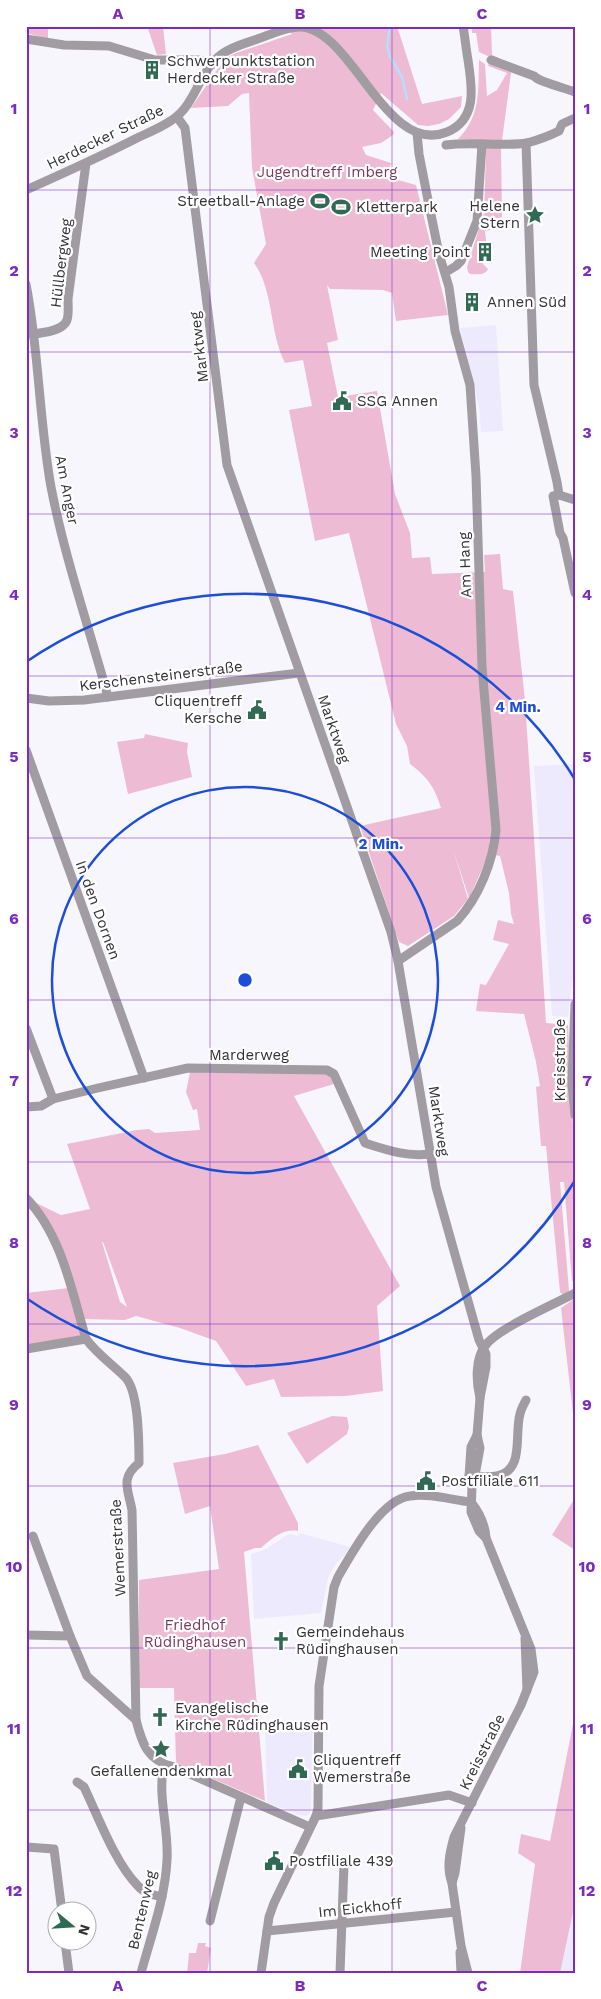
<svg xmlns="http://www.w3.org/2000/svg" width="601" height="1999" font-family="'Work Sans',sans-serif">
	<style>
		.built { fill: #eeeafe }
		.green { fill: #edbbd4; fill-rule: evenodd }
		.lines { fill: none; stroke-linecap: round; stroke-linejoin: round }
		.stream { stroke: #b7defe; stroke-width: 2.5 }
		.street { stroke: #a19ca2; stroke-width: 9 }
		.grid { fill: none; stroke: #7b2cbf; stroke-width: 1; stroke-opacity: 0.55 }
		.ring { fill: none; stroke: #1d4ed8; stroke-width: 2.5 }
		.labels { text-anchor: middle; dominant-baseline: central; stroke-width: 4.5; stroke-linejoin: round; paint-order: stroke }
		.poi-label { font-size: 15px; fill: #333238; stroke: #fff; text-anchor: start }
		.street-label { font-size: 15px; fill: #333238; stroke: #fff }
		.park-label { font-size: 15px; fill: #7d3960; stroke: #fff }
		.centre { fill: #1d4ed8; stroke: #fff; stroke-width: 2.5 }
		.ring-label { font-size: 15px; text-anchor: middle; font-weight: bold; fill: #1d4ed8; stroke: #fff; stroke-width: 4.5; stroke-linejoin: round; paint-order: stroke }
		.neatline { fill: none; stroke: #7b2cbf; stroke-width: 2 }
		.grid-label { font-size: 16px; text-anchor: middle; font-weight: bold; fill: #7b2cbf }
	</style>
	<rect width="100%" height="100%" fill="#f8f6fd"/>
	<g class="built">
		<path d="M 496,325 L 503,431 L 481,432 L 479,406 L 460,328 Z"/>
		<path d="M 575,764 L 575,957 L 568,1017 L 552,1016 L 534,766 Z"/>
		<path d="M 300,1533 L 350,1547 L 344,1556 L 337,1562 L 328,1578 L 321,1613 L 254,1619 L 251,1554 L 266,1549 L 287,1535 L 291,1534 L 298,1536 Z"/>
		<path d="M 313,1724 L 311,1804 L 310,1813 L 307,1816 L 299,1815 L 267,1803 L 265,1725 Z"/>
		<path d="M 575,1903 L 575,1973 L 560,1973 Z"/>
	</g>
	<g class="green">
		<path d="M 26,26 L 48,26 L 48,39 L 26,33 Z"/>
		<path d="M 147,26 L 163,26 L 166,54 L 157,55 Z"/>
		<path d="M 288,26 L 397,26 L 422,104 L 462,96 L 461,107 L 449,119 L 439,124 L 428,126 L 418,125 L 381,93 L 373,110 L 394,132 L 393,135 L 381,143 L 362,147 L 366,155 L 391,163 L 387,177 L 416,185 L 448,315 L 396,321 L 392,293 L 383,290 L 330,289 L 327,285 L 338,340 L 327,343 L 338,397 L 377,391 L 395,494 L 410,533 L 412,558 L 430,557 L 432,574 L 485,572 L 484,555 L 500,554 L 503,589 L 513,591 L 525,700 L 546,1023 L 568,1025 L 575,1166 L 575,1281 L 572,1281 L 564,1182 L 560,1182 L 569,1291 L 563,1295 L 560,1292 L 546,1146 L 541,1146 L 536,1087 L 540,1086 L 536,1062 L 524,1014 L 476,1011 L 480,984 L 486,985 L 509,944 L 493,940 L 498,920 L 514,924 L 511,914 L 509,893 L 500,856 L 489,854 L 469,898 L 453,849 L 468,899 L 454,916 L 408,946 L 399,942 L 360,826 L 441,808 C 434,786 428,778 410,764 L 407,746 L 396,724 L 349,533 L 315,541 L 289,410 L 312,406 L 303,360 L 285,363 C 269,332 274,290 254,263 L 266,244 L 252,168 L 249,93 L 242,94 L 228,106 L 191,108 L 225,58 L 236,53 L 292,34 Z"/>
		<path d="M 472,26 L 491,26 L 492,55 L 499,58 L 499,61 L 479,52 L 476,33 L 472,33 Z"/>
		<path d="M 479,60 L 485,64 L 487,96 L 497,90 L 507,73 L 488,66 L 489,63 L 511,71 L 511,73 L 501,148 L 502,217 L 490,221 L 490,230 L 485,231 L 487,248 L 483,249 L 483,255 L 481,258 L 483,264 L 488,269 C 485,276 477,274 470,274 L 468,272 L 467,267 L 484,213 L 486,154 L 477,151 L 477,140 L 458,139 C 481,116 478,91 479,60 Z"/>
		<path d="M 145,734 L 188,743 L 187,752 L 192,777 L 128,794 L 117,742 L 144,738 Z"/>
		<path d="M 190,1072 L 323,1072 L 330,1075 L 334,1084 L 294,1096 L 400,1286 L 377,1306 L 383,1391 L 346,1396 L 281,1397 L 274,1379 L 246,1386 L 216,1341 L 180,1328 L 136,1316 L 125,1320 L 82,1319 L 66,1265 L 30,1200 L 61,1215 L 90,1209 L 67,1144 L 137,1130 L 149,1129 L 155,1133 L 200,1130 L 197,1109 L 193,1110 L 186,1092 ZM 102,1242 L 103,1242 L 127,1307 L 120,1302 Z"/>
		<path d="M 69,1288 L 83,1337 L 26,1345 L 26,1293 Z"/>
		<path d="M 574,1299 L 575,1301 L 575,1431 L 561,1308 Z"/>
		<path d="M 332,1416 L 347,1417 L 349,1427 L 347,1434 L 307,1464 L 287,1433 Z"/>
		<path d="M 258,1445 L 298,1523 L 298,1531 C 283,1528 271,1539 261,1548 L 255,1548 L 244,1552 L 265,1801 L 176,1763 L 174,1688 L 139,1688 L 139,1580 L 219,1569 L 210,1506 L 185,1514 L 173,1463 L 225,1454 Z"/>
		<path d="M 575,1498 L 575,1550 L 552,1535 Z"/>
		<path d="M 575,1714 L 575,1903 L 560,1973 L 520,1973 L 535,1864 L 518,1853 L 521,1834 L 550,1841 Z"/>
		<path d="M 198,1943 L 206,1943 L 205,1946 L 211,1948 L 207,1973 L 187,1973 L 189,1953 L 196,1953 Z"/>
	</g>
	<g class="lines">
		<path class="stream" d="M 390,26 L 387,47 L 390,57 L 402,77 L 407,99"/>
		<g class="street">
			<path d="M 26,39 L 64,45 L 109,46 L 155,60 L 199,60 L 213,64"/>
			<path d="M 491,60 L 534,76 C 539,82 565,88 575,92"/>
			<path d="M 177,117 L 185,128 L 227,465 L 391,932 L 398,961 L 436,1187 L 479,1340 L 486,1354 L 486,1367 L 480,1398 L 477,1435 L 471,1447 L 469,1476 L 472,1487 L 471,1512 L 479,1531 L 486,1538"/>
			<path d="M 526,143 L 534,385 L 557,482 L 559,495 L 553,496 L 560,533 L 563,538 L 575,593"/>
			<path d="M 446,145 C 472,141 500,147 527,143 C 538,140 549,136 559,131 L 562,124 L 575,118"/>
			<path d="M 26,190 C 64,173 102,156 139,137 C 150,132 162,127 172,120 C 196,105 199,70 222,54 C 233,46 247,43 260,38 C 272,34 286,27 300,27 C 352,28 386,157 447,132 C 478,119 472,86 468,60 C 466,49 465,37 463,26"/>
			<path d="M 446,272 L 456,266 L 461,261 L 477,221 L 482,144"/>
			<path d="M 26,284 C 39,351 39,420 51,487 C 65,559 89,627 108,697"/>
			<path d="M 26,334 C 37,334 63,332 67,320 C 69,314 68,305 68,299 L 86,163"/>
			<path d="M 559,495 L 575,500"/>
			<path d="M 26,698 L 49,701 L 84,700 L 299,673"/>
			<path d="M 26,750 L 144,1078"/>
			<path d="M 398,961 L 457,921 C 479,897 493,862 496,830 L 482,667 L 476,476 L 470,385 L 455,331 L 449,287 L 439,254 L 427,195 L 419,154 L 417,133"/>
			<path d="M 575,1004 L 572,1084 L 575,1115"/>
			<path d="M 26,1028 L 53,1099"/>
			<path d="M 26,1107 L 41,1106 L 53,1099 L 98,1088 L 188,1068 L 327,1070 L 334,1074 L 365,1143 C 387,1150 407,1157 429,1154"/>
			<path d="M 26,1198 C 62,1235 72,1292 86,1339 C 97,1354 112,1364 125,1377 C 139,1391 139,1443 139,1463 C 120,1478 128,1489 132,1510 L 136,1720 C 142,1743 147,1761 174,1767 L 310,1827"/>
			<path d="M 26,1349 L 86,1339"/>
			<path d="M 480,1398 C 476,1382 475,1359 485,1346 C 496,1329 555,1304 575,1293"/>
			<path d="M 469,1476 C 478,1476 488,1478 497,1476 C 525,1470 514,1435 520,1414 C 521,1409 524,1404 526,1400"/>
			<path d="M 474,1481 L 480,1448 L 477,1435"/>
			<path d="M 33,1536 L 70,1636"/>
			<path d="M 26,1635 L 70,1636 L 87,1676 L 136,1720"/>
			<path d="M 525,1638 L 527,1690"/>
			<path d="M 77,1782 L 84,1787 C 98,1816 115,1863 138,1886 C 144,1893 153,1895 162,1897"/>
			<path d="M 316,1816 L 449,1795 L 472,1803"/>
			<path d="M 26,1847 L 54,1849 L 62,1912"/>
			<path d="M 452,1883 L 455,1873 L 461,1828"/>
			<path d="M 210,1921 L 241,1797"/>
			<path d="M 267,1931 L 456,1912"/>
			<path d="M 65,1942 L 69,1973"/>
			<path d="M 460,1952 L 461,1973"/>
			<path d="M 141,1973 C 151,1936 165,1899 167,1860 C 169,1828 157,1796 164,1765"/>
			<path d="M 261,1973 L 269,1917 L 274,1903 L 316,1816 L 318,1808 L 319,1686 L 334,1587 L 338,1577 C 352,1553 381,1499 410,1496 C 430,1493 452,1500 471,1502"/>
			<path d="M 340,1973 L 344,1864"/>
			<path d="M 468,1973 L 461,1946 L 452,1883 C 446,1867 450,1852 454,1837 L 521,1705 L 534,1672 L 531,1649 L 486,1538 C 485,1524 480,1513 471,1502"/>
		</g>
	</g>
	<path class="grid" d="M 210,26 L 210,1973M 392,26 L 392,1973M 26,190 L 575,190M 26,352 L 575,352M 26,514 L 575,514M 26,676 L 575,676M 26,838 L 575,838M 26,1000 L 575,1000M 26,1162 L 575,1162M 26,1324 L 575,1324M 26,1486 L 575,1486M 26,1648 L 575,1648M 26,1810 L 575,1810"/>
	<g class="ring">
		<circle cx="245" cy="980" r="193"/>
		<path d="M574 1182A386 386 0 0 1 26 1298M26 662A386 386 0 0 1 574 778"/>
	</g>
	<defs>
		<g id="building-bare" transform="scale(1.5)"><path d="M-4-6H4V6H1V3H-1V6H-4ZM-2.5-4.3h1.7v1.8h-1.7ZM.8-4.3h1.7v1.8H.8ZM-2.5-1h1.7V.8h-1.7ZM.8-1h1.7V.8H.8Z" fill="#306a54" stroke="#fff" stroke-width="2.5" paint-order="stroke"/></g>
		<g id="stadium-bare" transform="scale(1.5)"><path d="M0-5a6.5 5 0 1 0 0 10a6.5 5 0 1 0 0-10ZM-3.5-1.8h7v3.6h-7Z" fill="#306a54" stroke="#fff" stroke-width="2.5" paint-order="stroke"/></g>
		<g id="sight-bare" transform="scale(1.5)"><path d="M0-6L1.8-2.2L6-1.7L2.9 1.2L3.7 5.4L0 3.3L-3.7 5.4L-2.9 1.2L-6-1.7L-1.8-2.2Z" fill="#306a54" stroke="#fff" stroke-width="2.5" paint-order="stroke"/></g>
		<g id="civic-bare" transform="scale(1.5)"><path d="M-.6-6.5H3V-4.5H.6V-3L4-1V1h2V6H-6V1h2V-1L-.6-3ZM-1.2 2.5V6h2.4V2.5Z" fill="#306a54" stroke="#fff" stroke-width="2.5" paint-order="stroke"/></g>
		<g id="church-bare" transform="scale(1.5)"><path d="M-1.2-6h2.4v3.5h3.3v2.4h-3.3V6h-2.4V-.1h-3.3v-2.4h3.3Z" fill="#306a54" stroke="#fff" stroke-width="2.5" paint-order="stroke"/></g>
	</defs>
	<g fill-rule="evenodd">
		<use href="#building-bare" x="152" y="70"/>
		<use href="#stadium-bare" x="320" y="201"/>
		<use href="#stadium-bare" x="341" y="207"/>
		<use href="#sight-bare" x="535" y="215"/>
		<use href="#building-bare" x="485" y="252"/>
		<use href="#building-bare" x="472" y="302"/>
		<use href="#civic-bare" x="342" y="401"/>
		<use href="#civic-bare" x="257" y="710"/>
		<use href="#civic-bare" x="426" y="1481"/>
		<use href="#church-bare" x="281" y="1641"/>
		<use href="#church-bare" x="160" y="1717"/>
		<use href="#sight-bare" x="161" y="1749"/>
		<use href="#civic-bare" x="298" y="1769"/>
		<use href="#civic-bare" x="274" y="1861"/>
	</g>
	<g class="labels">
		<g class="poi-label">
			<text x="167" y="61">Schwerpunktstation<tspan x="167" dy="17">Herdecker Straße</tspan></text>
			<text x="305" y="201" text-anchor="end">Streetball-Anlage</text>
			<text x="520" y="206" text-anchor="end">Helene<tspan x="520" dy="17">Stern</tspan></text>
			<text x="356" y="207">Kletterpark</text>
			<text x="470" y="252" text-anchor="end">Meeting Point</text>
			<text x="487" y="302">Annen Süd</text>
			<text x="357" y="401">SSG Annen</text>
			<text x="242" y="701" text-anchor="end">Cliquentreff<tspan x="242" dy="17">Kersche</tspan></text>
			<text x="441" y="1481">Postfiliale 611</text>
			<text x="296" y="1632">Gemeindehaus<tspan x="296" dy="17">Rüdinghausen</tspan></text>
			<text x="175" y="1708">Evangelische<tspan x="175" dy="17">Kirche Rüdinghausen</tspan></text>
			<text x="313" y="1760">Cliquentreff<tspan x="313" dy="17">Wemerstraße</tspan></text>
			<text x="161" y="1771" text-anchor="middle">Gefallenendenkmal</text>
			<text x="289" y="1861">Postfiliale 439</text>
		</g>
		<g class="street-label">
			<text transform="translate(105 137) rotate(-26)">Herdecker Straße</text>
			<text transform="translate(61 263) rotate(-83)">Hüllbergweg</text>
			<text transform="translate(199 347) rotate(-97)">Marktweg</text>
			<text transform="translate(67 490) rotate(79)">Am Anger</text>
			<text transform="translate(465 565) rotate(-92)">Am Hang</text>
			<text transform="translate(161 676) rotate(-7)">Kerschensteinerstraße</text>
			<text transform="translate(334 729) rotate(71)">Marktweg</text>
			<text transform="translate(98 910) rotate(70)">In den Dornen</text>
			<text x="249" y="1055">Marderweg</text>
			<text transform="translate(560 1060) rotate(-90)">Kreisstraße</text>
			<text transform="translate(439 1121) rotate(81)">Marktweg</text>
			<text transform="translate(118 1548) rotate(-93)">Wemerstraße</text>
			<text transform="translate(482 1752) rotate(-63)">Kreisstraße</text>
			<text transform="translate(360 1908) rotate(-6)">Im Eickhoff</text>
			<text transform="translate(142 1910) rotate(-77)">Bentenweg</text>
		</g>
		<g class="park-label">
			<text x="327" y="172">Jugendtreff Imberg</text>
			<text x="195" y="1625">Friedhof<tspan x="195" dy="17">Rüdinghausen</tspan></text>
		</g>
	</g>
	<circle cx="245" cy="980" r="8" class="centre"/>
	<g class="ring-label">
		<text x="518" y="712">4 Min.</text>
		<text x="381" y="849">2 Min.</text>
	</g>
	<rect width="601" height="1999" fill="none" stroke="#ffffff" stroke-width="55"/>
	<g transform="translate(72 1926) rotate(108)"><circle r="24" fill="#ffffff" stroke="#adadaf"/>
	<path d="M0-4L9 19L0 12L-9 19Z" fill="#306a54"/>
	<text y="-8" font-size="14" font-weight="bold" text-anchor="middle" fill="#333238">N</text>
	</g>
	<rect x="28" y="28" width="546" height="1944" class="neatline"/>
	<g class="grid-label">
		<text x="118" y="19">A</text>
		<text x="300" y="19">B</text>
		<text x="482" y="19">C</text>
		<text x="14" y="114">1</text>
		<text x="587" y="114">1</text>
		<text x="14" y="276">2</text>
		<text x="587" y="276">2</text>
		<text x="14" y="438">3</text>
		<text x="587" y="438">3</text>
		<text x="14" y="600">4</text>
		<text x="587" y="600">4</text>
		<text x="14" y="762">5</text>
		<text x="587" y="762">5</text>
		<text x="14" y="924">6</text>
		<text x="587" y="924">6</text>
		<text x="14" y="1086">7</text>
		<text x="587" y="1086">7</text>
		<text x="14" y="1248">8</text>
		<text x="587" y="1248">8</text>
		<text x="14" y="1410">9</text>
		<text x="587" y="1410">9</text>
		<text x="14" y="1572">10</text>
		<text x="587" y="1572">10</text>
		<text x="14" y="1734">11</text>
		<text x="587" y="1734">11</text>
		<text x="14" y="1896">12</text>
		<text x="587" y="1896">12</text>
		<text x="118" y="1991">A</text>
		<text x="300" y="1991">B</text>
		<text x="482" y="1991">C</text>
	</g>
</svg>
